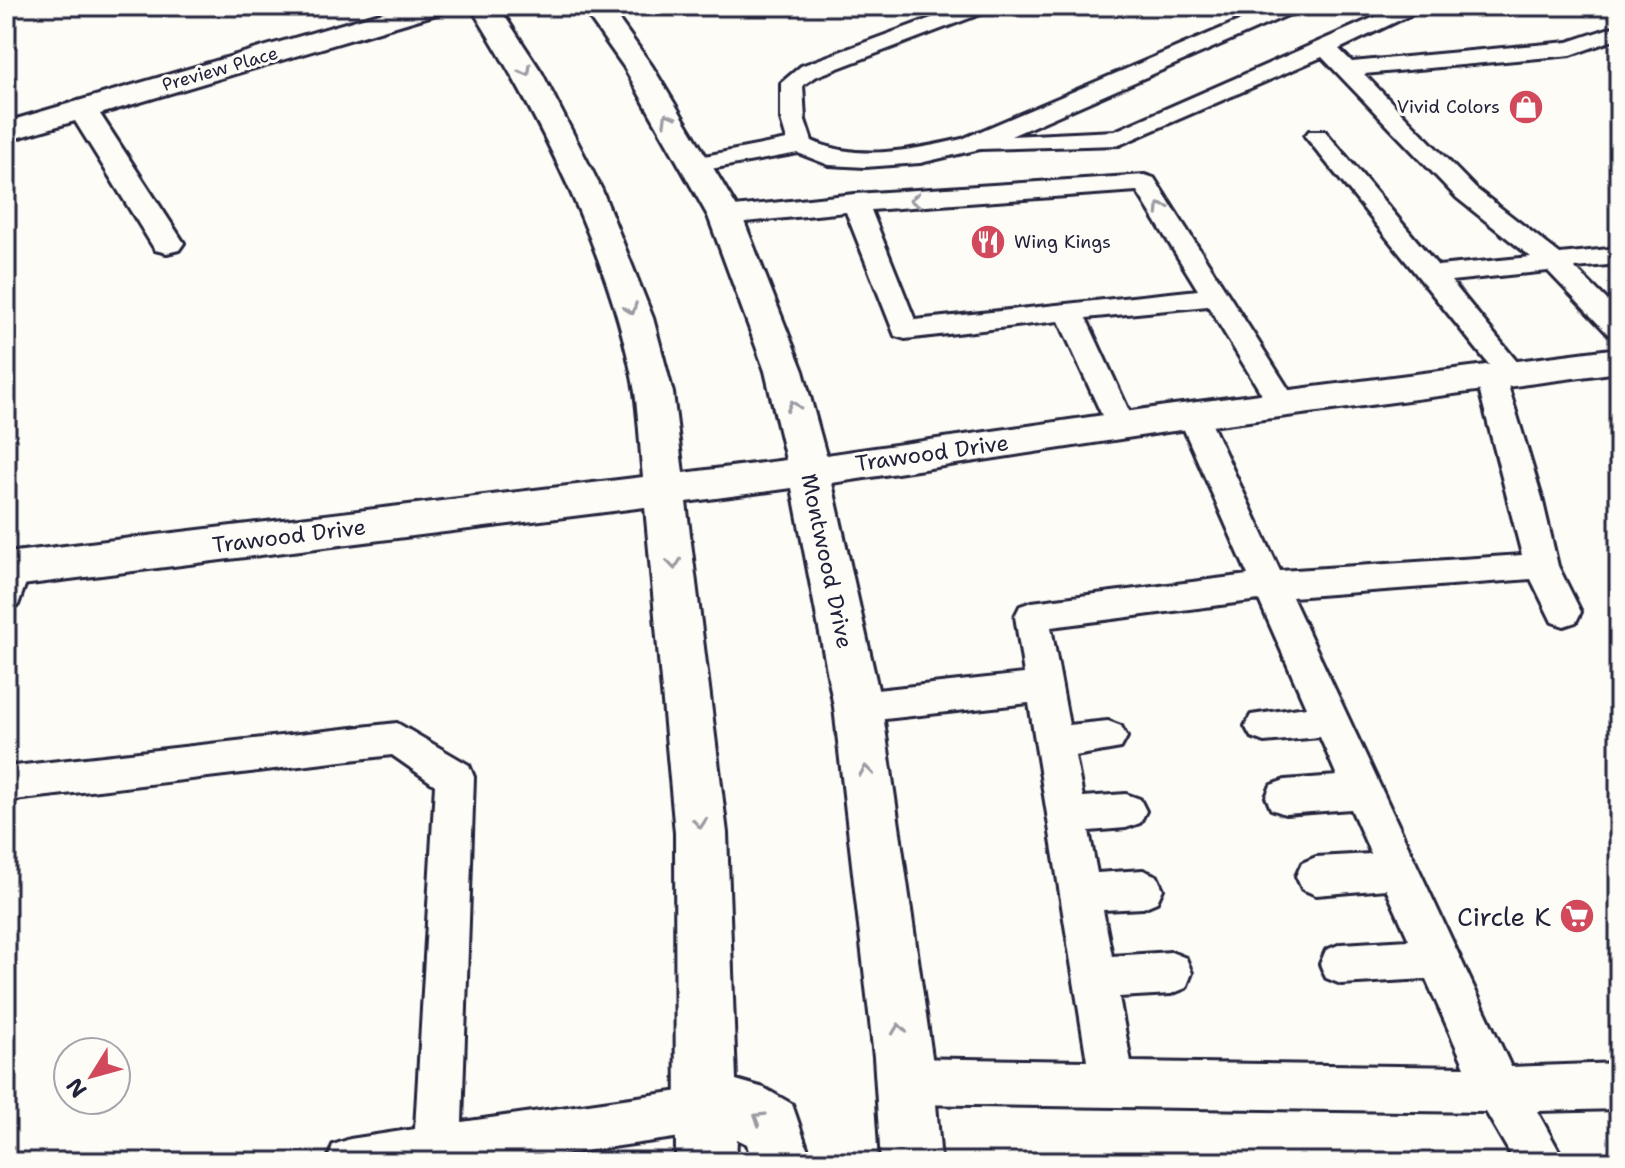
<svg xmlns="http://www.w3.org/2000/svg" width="1625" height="1168" font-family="'Shantell Sans',sans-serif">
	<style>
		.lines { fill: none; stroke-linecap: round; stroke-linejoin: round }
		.lane-casing { stroke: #22223b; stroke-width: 6 }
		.street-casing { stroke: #22223b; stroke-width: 6 }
		.secondary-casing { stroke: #22223b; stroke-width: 6 }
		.lane { fill: #fdfcf7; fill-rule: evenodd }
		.street { fill: #fdfcf7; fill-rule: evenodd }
		.secondary { fill: #fdfcf7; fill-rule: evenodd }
		.oneway { stroke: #9a9aa2 }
		.labels { text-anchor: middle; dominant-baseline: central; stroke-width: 6; stroke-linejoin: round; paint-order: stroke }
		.far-street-label { font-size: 18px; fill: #22223b; stroke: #fdfcf7 }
		.far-poi-label { font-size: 18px; fill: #22223b; stroke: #fdfcf7; text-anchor: end }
		.street-label { font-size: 22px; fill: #22223b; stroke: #fdfcf7 }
		.near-poi-label { font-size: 26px; fill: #22223b; stroke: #fdfcf7; text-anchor: end }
	</style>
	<rect width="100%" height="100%" fill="#fdfcf7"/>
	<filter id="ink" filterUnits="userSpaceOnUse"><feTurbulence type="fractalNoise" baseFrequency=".0125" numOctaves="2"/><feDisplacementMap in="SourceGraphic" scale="16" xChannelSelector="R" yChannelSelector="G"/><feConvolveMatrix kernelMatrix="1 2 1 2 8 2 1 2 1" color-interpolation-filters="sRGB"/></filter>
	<g filter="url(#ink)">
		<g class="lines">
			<g class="lane-casing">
				<g id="lane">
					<path d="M 964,6 L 995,6 L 991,10 L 817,76 L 803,85 L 805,120 L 812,141 C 858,162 913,150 962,139 L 1274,6 L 1303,6 L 1299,10 L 1011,136 L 1115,131 L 1400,6 L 1429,6 L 1339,49 L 1352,62 L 1568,42 L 1619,25 L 1619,38 L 1571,55 L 1364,74 L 1475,188 L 1560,254 L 1619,248 L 1619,264 L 1575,268 L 1619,312 L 1619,338 L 1609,335 L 1548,271 L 1451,281 L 1527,374 L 1522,381 L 1507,382 L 1542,498 L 1558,566 L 1581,612 L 1576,622 L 1564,626 L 1552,622 L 1531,579 L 1292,597 L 1511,1067 L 1619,1063 L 1619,1109 L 1537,1111 L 1565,1162 L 1515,1162 L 1486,1112 L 904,1104 L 888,1097 L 881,1081 L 888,1065 L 904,1058 L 1087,1061 L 1029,703 L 858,722 L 845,718 L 840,707 L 845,696 L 858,692 L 1024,674 L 1015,616 L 1020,606 L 1032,602 L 1248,575 L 1178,416 L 1182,409 L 1193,406 L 1204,409 L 1208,416 L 1280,571 L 1522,555 L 1476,377 L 1481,370 L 1491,367 L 1305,136 L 1309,131 L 1325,131 L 1438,266 L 1531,257 L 1457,198 L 1322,57 L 1119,145 L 980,149 L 920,163 L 865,167 L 829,165 L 798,153 L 694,172 L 682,165 L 694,158 L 787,140 L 781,120 L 781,83 L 801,66 ZM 1259,600 L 1306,707 L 1251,715 L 1245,726 L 1251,737 L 1264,742 L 1320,737 L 1337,776 L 1285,780 L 1271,785 L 1266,797 L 1271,809 L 1285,814 L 1351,809 L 1371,854 L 1316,857 L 1302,863 L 1296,876 L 1302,889 L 1316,895 L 1386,889 L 1409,940 L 1341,944 L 1326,950 L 1320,964 L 1326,978 L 1341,984 L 1426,979 L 1465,1067 L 1131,1062 L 1119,997 L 1171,994 L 1186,988 L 1192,973 L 1186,958 L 1171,952 L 1112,956 L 1103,910 L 1143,908 L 1157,902 L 1163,889 L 1157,876 L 1143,870 L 1097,873 L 1089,831 L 1126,828 L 1140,823 L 1146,811 L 1140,799 L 1126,794 L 1083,797 L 1075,756 L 1121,748 L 1127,737 L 1121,726 L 1108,721 L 1069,725 L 1051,627 Z"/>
					<path d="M 1145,175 L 1154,178 L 1298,404 L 1294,411 L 1283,414 L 1272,411 L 1208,306 L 1086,318 L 1136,426 L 1132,433 L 1121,436 L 1110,433 L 1059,321 L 905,339 L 895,336 L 846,212 L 725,224 L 712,216 L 725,208 L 855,194 ZM 1137,191 L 1198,290 L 915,320 L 871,210 Z"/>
					<path d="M 14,556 L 26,560 L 31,569 L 18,605 L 6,609 L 6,559 Z"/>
					<path d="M 397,723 L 469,765 L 474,777 L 462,1122 L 708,1087 L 724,1094 L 731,1110 L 724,1126 L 708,1133 L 510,1162 L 327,1162 L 333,1145 L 350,1139 L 415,1129 L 435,785 L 392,755 L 6,801 L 6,767 Z"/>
				</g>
			</g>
			<g class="street-casing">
				<path id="street" d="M 404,6 L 447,6 L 443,12 L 100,114 L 184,243 L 179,250 L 167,253 L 155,250 L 75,121 L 6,141 L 6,122 Z"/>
			</g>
			<g class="secondary-casing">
				<path id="secondary" d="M 470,6 L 498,6 L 542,73 L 602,190 L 653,318 L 673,393 L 683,473 L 786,460 L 765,371 L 708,216 L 624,67 L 581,6 L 609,6 L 652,66 L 742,216 L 803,371 L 826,455 L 1166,406 L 1619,348 L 1619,372 L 1166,432 L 832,483 L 882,707 L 932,1057 L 941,1162 L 881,1162 L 874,1057 L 834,707 L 792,488 L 686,502 L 727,833 L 736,1080 L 764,1088 L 792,1104 L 812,1162 L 752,1162 L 747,1144 L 737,1139 L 736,1162 L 676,1162 L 675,833 L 645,507 L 6,587 L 6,553 L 643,477 C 640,449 639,420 635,392 C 611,257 542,121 470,6 Z"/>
			</g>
			<use href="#lane" class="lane"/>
			<use href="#street" class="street"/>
			<use href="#secondary" class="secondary"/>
		</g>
		<defs><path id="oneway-chevron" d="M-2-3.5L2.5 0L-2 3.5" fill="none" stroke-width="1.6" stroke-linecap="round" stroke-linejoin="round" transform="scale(2)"/></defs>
		<g class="oneway">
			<use href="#oneway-chevron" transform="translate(526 71) rotate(60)"/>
			<use href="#oneway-chevron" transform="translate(668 118) rotate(-120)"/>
			<use href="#oneway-chevron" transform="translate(915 200) rotate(178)"/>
			<use href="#oneway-chevron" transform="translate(1161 208) rotate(-123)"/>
			<use href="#oneway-chevron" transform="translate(631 309) rotate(70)"/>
			<use href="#oneway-chevron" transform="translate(793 406) rotate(-105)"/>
			<use href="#oneway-chevron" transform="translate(674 564) rotate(84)"/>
			<use href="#oneway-chevron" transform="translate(866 771) rotate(-97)"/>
			<use href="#oneway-chevron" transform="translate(700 823) rotate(85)"/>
			<use href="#oneway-chevron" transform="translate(899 1029) rotate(-97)"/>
			<use href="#oneway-chevron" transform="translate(759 1118) rotate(-149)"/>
		</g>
	</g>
	<defs>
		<g id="shop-disc" transform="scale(1.8)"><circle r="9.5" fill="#d1495b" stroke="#fdfcf7"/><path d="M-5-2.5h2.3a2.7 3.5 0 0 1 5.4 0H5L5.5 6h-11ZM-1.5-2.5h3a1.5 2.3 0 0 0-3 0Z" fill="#fff"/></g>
		<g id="restaurant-disc" transform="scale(1.8)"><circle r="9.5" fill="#d1495b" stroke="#fdfcf7"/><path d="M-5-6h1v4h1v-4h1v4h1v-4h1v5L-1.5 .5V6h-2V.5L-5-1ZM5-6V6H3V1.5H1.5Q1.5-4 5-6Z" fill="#fff"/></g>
		<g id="supermarket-disc" transform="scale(1.8)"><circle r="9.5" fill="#d1495b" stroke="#fdfcf7"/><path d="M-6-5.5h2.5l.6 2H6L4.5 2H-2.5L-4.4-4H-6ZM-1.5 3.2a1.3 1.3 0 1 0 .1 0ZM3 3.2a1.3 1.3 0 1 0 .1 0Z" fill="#fff"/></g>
	</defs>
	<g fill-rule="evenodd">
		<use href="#shop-disc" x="1526" y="107"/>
		<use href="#restaurant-disc" x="988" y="242"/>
		<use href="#supermarket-disc" x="1577" y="916"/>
	</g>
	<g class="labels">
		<g class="far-street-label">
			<text transform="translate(220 69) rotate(-16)">Preview Place</text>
		</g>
		<g class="far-poi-label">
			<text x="1500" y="107">Vivid Colors</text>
			<text x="1014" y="242" text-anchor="start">Wing Kings</text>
		</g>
		<g class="street-label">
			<text transform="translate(932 453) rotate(-8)">Trawood Drive</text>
			<text transform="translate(289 536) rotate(-7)">Trawood Drive</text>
			<text transform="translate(827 561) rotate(78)">Montwood Drive</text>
		</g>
		<g class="near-poi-label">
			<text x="1551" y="916">Circle K</text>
		</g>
	</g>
	<rect width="1625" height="1168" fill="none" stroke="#fdfcf7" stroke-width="32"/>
	<rect x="16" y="16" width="1593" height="1136" fill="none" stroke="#22223b" stroke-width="3" filter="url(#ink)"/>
	<g transform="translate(92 1076) rotate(233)"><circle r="38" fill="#fdfcf7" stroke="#a5a5ac" stroke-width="2"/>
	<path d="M0-6L14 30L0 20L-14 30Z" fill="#d1495b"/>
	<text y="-12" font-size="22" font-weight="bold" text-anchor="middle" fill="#22223b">N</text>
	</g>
</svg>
